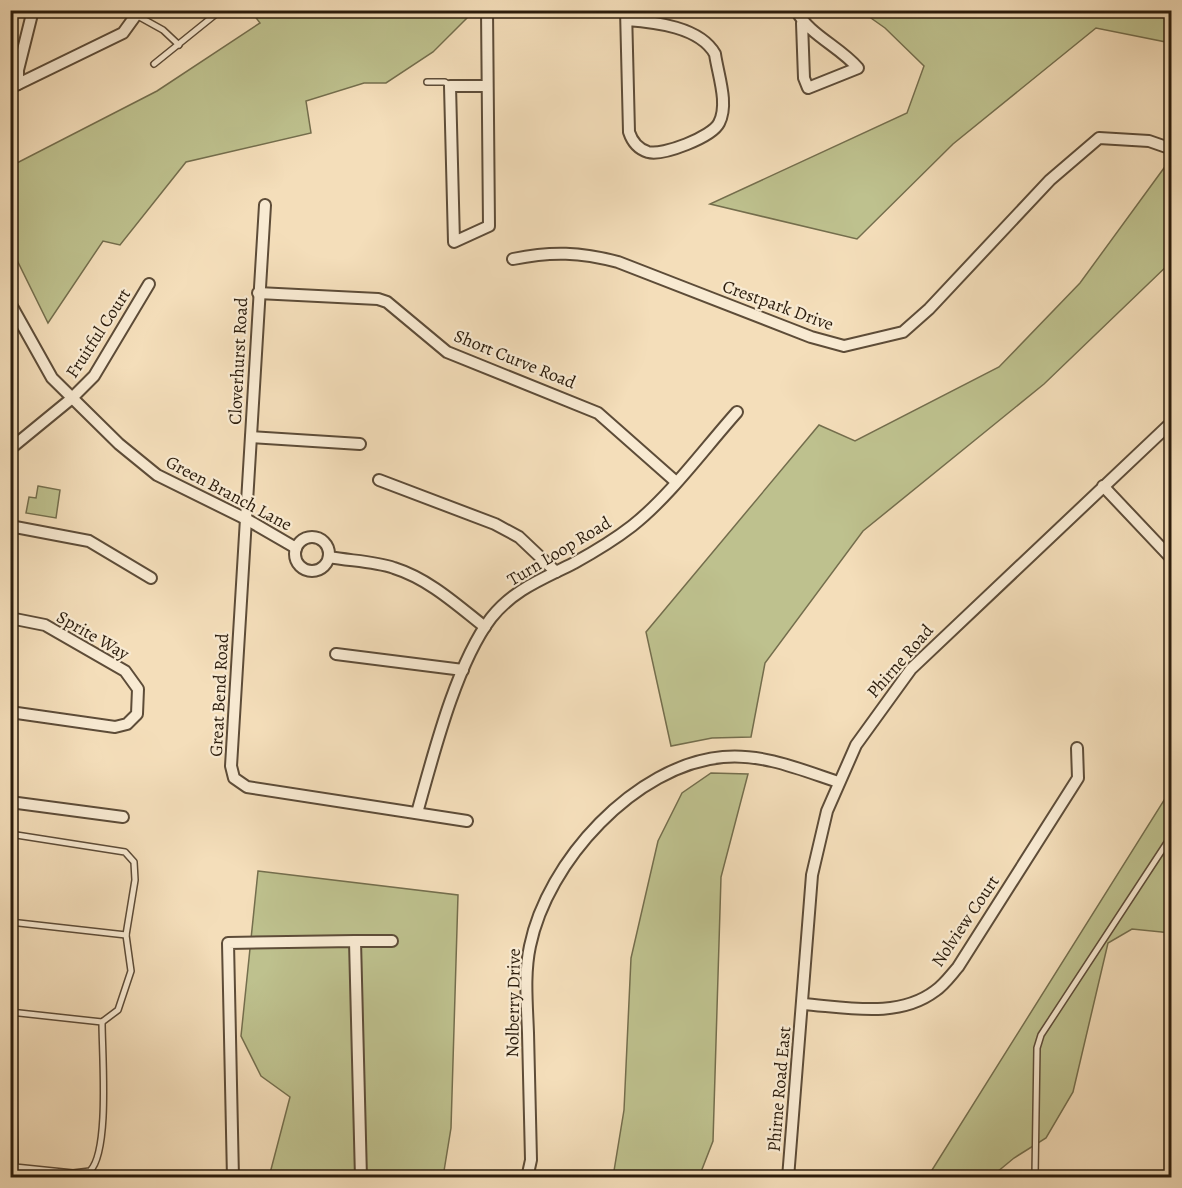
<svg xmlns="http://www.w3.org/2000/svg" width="1182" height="1188" font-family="Alegreya,serif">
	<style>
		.green { fill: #bec18e; stroke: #746e4d; stroke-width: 1.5 }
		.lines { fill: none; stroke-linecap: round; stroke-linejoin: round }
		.service-casing { stroke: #5d4c38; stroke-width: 8 }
		.minor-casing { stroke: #5d4c38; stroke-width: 14 }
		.service { stroke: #f8ead2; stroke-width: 5 }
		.minor { stroke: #f8ead2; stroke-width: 10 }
		.labels { text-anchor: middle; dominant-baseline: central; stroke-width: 4.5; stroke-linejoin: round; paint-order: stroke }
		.street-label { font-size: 18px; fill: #2b1c0c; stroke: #f8ead2 }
	</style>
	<rect width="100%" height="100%" fill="#f4deba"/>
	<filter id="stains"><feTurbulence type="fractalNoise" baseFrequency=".00333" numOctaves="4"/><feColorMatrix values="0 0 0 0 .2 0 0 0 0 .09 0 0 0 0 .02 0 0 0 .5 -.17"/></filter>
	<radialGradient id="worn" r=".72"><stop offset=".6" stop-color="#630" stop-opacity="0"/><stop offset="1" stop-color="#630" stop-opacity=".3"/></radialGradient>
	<g class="green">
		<path d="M 251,11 L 466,10 L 467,18 L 433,52 L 386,83 L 364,83 L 306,101 L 311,133 L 186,162 L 120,245 L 103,241 L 48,323 L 11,248 L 11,166 L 157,91 L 260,23 Z"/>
		<path d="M 861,11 L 1171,11 L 1171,43 L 1096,28 L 953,144 L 857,239 L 710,204 L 907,113 L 924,66 L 885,28 Z"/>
		<path d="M 1164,168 L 1171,171 L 1171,262 L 1044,384 L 863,531 L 765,663 L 751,737 L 712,738 L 671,746 L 646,632 L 819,425 L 855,441 L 999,367 L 1080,283 Z"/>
		<path d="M 38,486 L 60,490 L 56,518 L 26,513 L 29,497 L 36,498 Z"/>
		<path d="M 711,773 L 748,774 L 721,877 L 713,1141 L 699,1177 L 613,1177 L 624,1110 L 631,958 L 658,841 L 682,793 Z"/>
		<path d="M 1171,789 L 1171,933 L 1132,929 L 1108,943 L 1073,1092 L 1046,1138 L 1014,1158 L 991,1177 L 927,1178 Z"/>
		<path d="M 258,871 L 458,895 L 451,1128 L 443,1177 L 269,1177 L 290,1097 L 261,1076 L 241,1036 Z"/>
	</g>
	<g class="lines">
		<g class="service-casing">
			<g id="service">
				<path d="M 136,15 L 163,30 L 179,45"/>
				<path d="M 154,64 L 221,10"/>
				<path d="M 427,82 L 445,82 L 450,86"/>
				<path d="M 10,834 L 125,852 L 134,862 L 135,880 L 126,935 L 131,971 L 118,1010 L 102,1022 L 10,1012"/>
				<path d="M 10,922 L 126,935"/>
				<path d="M 12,1012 L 15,1167 L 73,1173 L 90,1171 C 110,1151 102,1054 102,1022"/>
				<path d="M 1035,1175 L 1037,1048 L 1041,1035 L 1172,835"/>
			</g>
		</g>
		<g class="minor-casing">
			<g id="minor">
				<path d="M 626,10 L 629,132 C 632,141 638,149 648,152 C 663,156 712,137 719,123 C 729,104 718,75 715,54 C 700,27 655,22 627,20"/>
				<path d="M 796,10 C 809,35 839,46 858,68 L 808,88 L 804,78 L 802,23"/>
				<path d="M 18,84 L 18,70 L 33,10"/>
				<path d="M 487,86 L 450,86 L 454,242 L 489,226 L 487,10"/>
				<path d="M 10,88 L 123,33 L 136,15 L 126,10"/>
				<path d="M 265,205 L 231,766 L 234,778 L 247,787 L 467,821"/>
				<path d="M 513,259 C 552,251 580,252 618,262 L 811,337 L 844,346 L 903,332 L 929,309 L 1050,180 L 1099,138 L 1149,141 L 1172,149"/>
				<path d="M 258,293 L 378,299 L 387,302 L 447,352 L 598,413 L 675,481"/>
				<path d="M 10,303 L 52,378 L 119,444 L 157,475 L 246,519 L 296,548"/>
				<path d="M 251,437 L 360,444"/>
				<path d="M 10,449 L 71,399 L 94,376 L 149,284"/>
				<path d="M 379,480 L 495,524 L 519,537 L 556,572"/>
				<path d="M 1103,486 L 1172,559"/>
				<path d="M 10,526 L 89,541 L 151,578"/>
				<circle cx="312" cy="554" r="17"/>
				<path d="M 329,557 C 350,561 374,561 394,568 C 429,579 457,605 485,627"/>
				<path d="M 10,618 L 45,625 L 125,671 L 138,689 L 137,714 L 127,724 L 115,727 L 10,712"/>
				<path d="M 336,654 L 463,670"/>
				<path d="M 10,802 L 123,817"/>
				<path d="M 417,813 C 433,756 456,664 491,618 C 514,589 543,579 574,563 C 594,552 614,540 632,526 C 670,496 704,449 737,412"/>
				<path d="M 355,941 L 392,941"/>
				<path d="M 802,1004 C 846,1007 898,1019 935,991 C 944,985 951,975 958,967 L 1078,778 L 1077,748"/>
				<path d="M 233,1178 L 228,943 L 355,941 L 361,1178"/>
				<path d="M 527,1178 L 531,1160 C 530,1118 529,1075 528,1033 C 527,1004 524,974 530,946 C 547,862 635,765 723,757 C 762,753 802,770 838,782"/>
				<path d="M 788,1178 L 812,875 L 827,811 L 856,745 L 911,669 L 1172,422"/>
			</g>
		</g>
		<use href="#service" class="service"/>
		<use href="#minor" class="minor"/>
	</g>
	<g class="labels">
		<g class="street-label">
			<text transform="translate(778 305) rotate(20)">Crestpark Drive</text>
			<text transform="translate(98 333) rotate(-57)">Fruitful Court</text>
			<text transform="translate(515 359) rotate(22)">Short Curve Road</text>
			<text transform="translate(238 361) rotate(-87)">Cloverhurst Road</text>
			<text transform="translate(229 493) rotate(28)">Green Branch Lane</text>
			<text transform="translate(559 551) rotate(-31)">Turn Loop Road</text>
			<text transform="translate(93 635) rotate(30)">Sprite Way</text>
			<text transform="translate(900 661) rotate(-49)">Phirne Road</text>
			<text transform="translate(219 695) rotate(-87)">Great Bend Road</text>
			<text transform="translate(965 921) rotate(-56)">Nolview Court</text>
			<text transform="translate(513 1003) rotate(-89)">Nolberry Drive</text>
			<text transform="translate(779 1089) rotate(-85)">Phirne Road East</text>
		</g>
	</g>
	<rect width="1182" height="1188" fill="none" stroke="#f4deba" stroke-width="36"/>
	<rect x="12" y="12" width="1158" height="1164" fill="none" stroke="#2b1c0c" stroke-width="3"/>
	<rect x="18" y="18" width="1146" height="1152" fill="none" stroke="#2b1c0c" stroke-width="1.5"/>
	<rect width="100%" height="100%" filter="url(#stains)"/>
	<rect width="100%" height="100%" fill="url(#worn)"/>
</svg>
